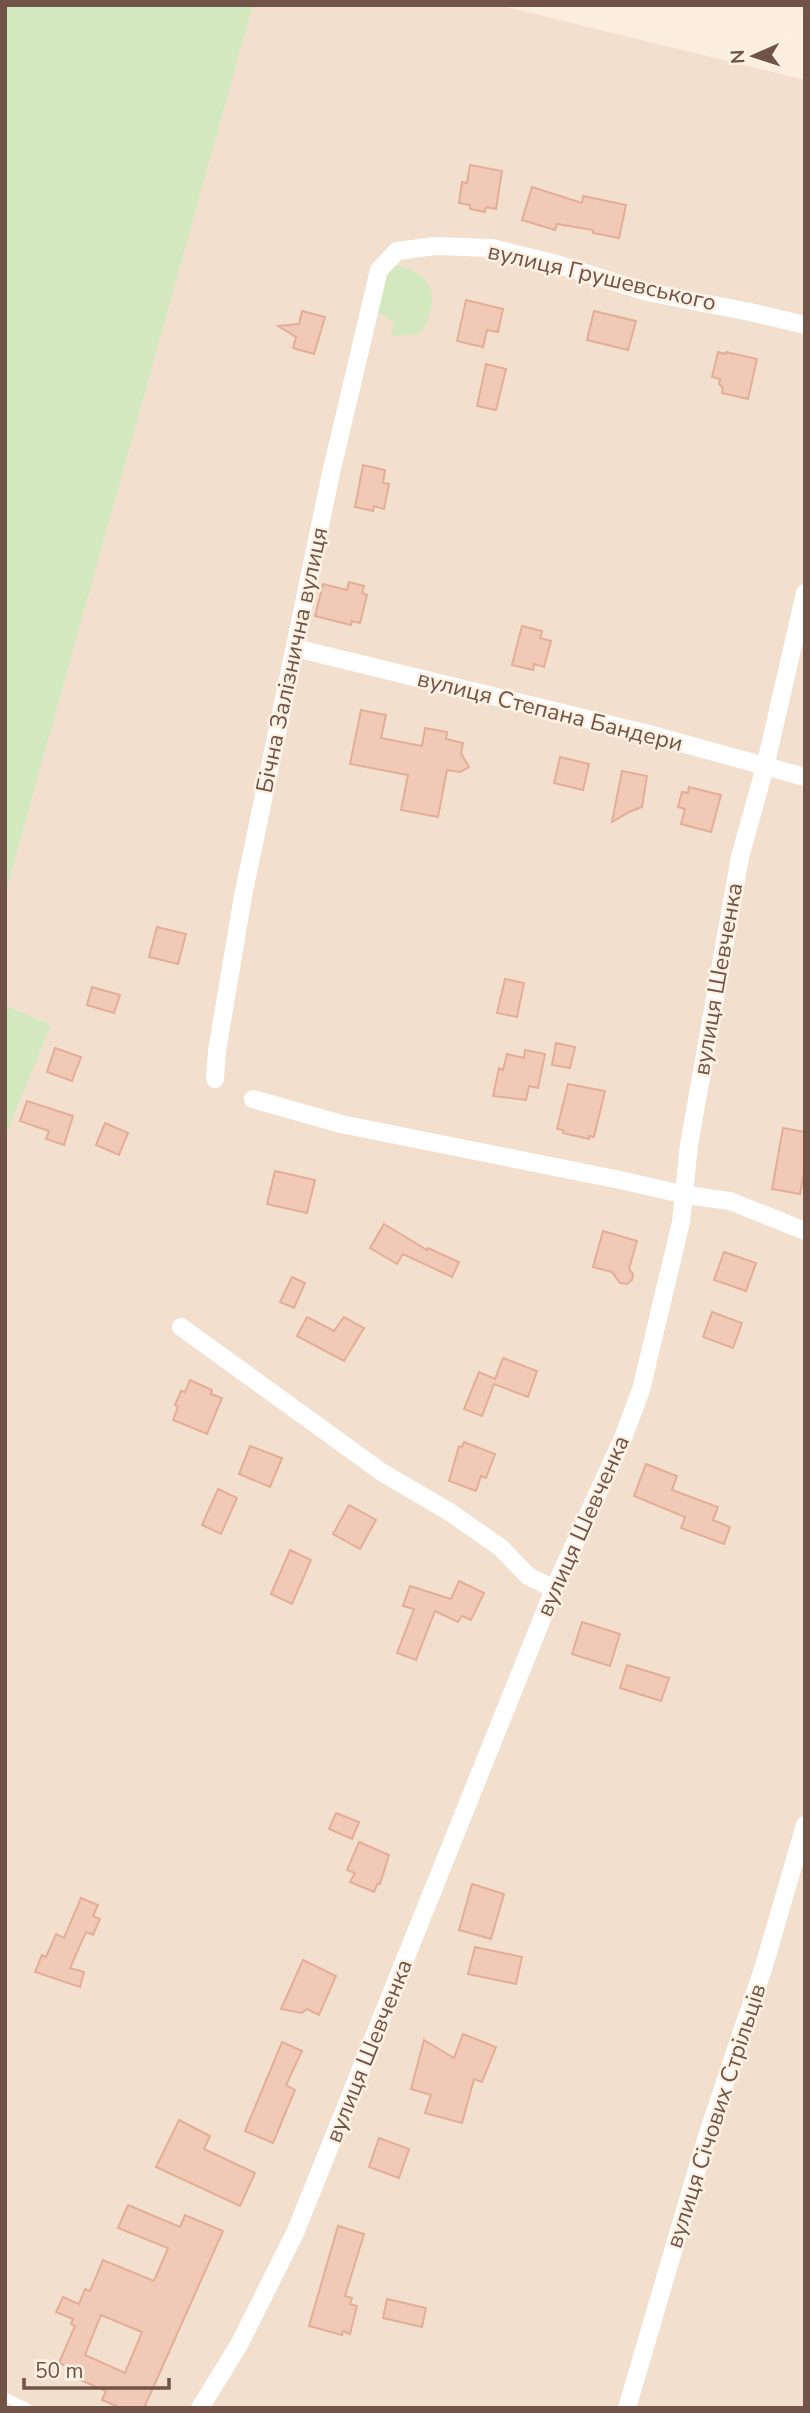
<svg xmlns="http://www.w3.org/2000/svg" width="810" height="2413" font-family="'Nunito Sans',sans-serif">
	<style>
		.residential { fill: #f3dfcd }
		.green { fill: #d3e8be }
		.building { fill: #f1c9b7; stroke: #e3ae97; stroke-width: 2; fill-rule: evenodd }
		.lines { fill: none; stroke-linecap: round; stroke-linejoin: round }
		.lane { stroke: #fff; stroke-width: 9 }
		.street { stroke: #fff; stroke-width: 18 }
		.labels { text-anchor: middle; dominant-baseline: central; stroke-width: 5; stroke-linejoin: round; paint-order: stroke }
		.street-label { font-size: 23px; fill: #715347; stroke: #fff2e4 }
	</style>
	<rect width="100%" height="100%" fill="#fceedf"/>
	<path class="residential" d="M 253,5 L 499,5 L 805,80 L 805,2408 L 5,2408 L 5,1137 L 51,1025 L 5,1005 L 5,895 Z"/>
	<g class="green">
		<path d="M 5,5 L 253,5 L 5,895 Z"/>
		<path d="M 391,264 C 435,271 442,298 420,334 L 391,336 L 394,322 L 377,312 L 377,290 Z"/>
		<path d="M 5,1005 L 51,1025 L 5,1137 Z"/>
	</g>
	<g class="building">
		<path d="M 470,165 L 502,171 L 496,209 L 486,207 L 485,212 L 470,209 L 470,205 L 459,203 L 462,182 L 467,183 Z"/>
		<path d="M 532,187 L 582,203 L 583,196 L 626,205 L 619,238 L 593,233 L 593,230 L 557,224 L 555,230 L 522,220 Z"/>
		<path d="M 466,300 L 503,309 L 498,332 L 487,330 L 483,347 L 457,341 Z"/>
		<path d="M 302,311 L 325,317 L 314,354 L 293,348 L 296,337 L 278,326 L 299,324 Z"/>
		<path d="M 594,311 L 636,321 L 628,350 L 587,340 Z"/>
		<path d="M 718,352 L 726,354 L 726,352 L 757,359 L 748,399 L 722,393 L 723,388 L 719,384 L 720,379 L 712,377 Z"/>
		<path d="M 486,364 L 506,369 L 496,410 L 477,406 Z"/>
		<path d="M 363,465 L 385,470 L 383,483 L 389,484 L 384,509 L 374,506 L 373,511 L 355,507 Z"/>
		<path d="M 349,582 L 364,586 L 362,593 L 367,595 L 360,623 L 352,621 L 351,625 L 315,616 L 323,584 L 347,590 Z"/>
		<path d="M 522,626 L 542,631 L 540,638 L 551,641 L 544,667 L 534,664 L 533,670 L 512,665 Z"/>
		<path d="M 361,710 L 386,715 L 381,738 L 422,746 L 425,728 L 447,732 L 446,739 L 463,743 L 461,753 L 469,767 L 460,772 L 447,770 L 438,817 L 401,810 L 408,775 L 350,764 Z"/>
		<path d="M 560,757 L 589,764 L 583,790 L 554,783 Z"/>
		<path d="M 622,771 L 647,776 L 642,807 L 629,812 L 612,822 Z"/>
		<path d="M 689,787 L 721,795 L 711,832 L 681,824 L 685,809 L 678,807 L 682,792 L 688,793 Z"/>
		<path d="M 157,927 L 186,934 L 178,964 L 149,957 Z"/>
		<path d="M 505,979 L 524,983 L 517,1017 L 497,1013 Z"/>
		<path d="M 92,987 L 120,995 L 114,1013 L 87,1005 Z"/>
		<path d="M 556,1043 L 575,1047 L 570,1068 L 552,1065 Z"/>
		<path d="M 55,1048 L 81,1057 L 72,1081 L 47,1072 Z"/>
		<path d="M 525,1050 L 545,1054 L 538,1088 L 529,1086 L 526,1100 L 493,1096 L 499,1068 L 503,1070 L 507,1054 L 524,1058 Z"/>
		<path d="M 568,1084 L 605,1091 L 594,1137 L 589,1136 L 589,1139 L 563,1133 L 563,1130 L 557,1129 Z"/>
		<path d="M 27,1101 L 73,1116 L 64,1145 L 46,1139 L 49,1131 L 20,1121 Z"/>
		<path d="M 105,1123 L 128,1133 L 119,1155 L 96,1145 Z"/>
		<path d="M 783,1128 L 805,1132 L 805,1167 L 800,1194 L 772,1189 Z"/>
		<path d="M 275,1171 L 315,1180 L 307,1213 L 267,1204 Z"/>
		<path d="M 384,1224 L 427,1250 L 428,1248 L 459,1262 L 452,1277 L 403,1254 L 397,1264 L 370,1248 Z"/>
		<path d="M 603,1231 L 637,1241 L 629,1269 L 633,1274 L 632,1280 L 627,1284 L 620,1283 L 612,1272 L 593,1267 Z"/>
		<path d="M 724,1252 L 756,1263 L 746,1291 L 714,1280 Z"/>
		<path d="M 292,1277 L 305,1283 L 294,1308 L 280,1302 Z"/>
		<path d="M 712,1312 L 742,1323 L 733,1348 L 703,1337 Z"/>
		<path d="M 307,1317 L 334,1331 L 344,1317 L 364,1328 L 344,1361 L 297,1336 Z"/>
		<path d="M 503,1358 L 537,1371 L 528,1397 L 494,1384 L 482,1416 L 464,1409 L 479,1372 L 495,1379 Z"/>
		<path d="M 190,1380 L 212,1390 L 211,1394 L 222,1398 L 207,1434 L 173,1420 L 178,1407 L 175,1405 L 181,1391 L 185,1392 Z"/>
		<path d="M 464,1442 L 495,1454 L 486,1478 L 481,1476 L 476,1491 L 449,1481 L 459,1446 L 462,1447 Z"/>
		<path d="M 250,1446 L 282,1458 L 270,1487 L 239,1474 Z"/>
		<path d="M 646,1464 L 677,1476 L 672,1490 L 718,1507 L 713,1520 L 730,1527 L 724,1544 L 681,1528 L 685,1517 L 634,1496 Z"/>
		<path d="M 218,1489 L 237,1498 L 221,1534 L 202,1525 Z"/>
		<path d="M 349,1505 L 376,1520 L 360,1549 L 333,1534 Z"/>
		<path d="M 290,1550 L 311,1560 L 292,1604 L 271,1594 Z"/>
		<path d="M 459,1581 L 484,1593 L 471,1620 L 462,1616 L 458,1622 L 435,1611 L 416,1660 L 397,1653 L 414,1609 L 403,1606 L 410,1586 L 451,1599 Z"/>
		<path d="M 582,1622 L 620,1634 L 610,1666 L 572,1654 Z"/>
		<path d="M 627,1665 L 669,1678 L 661,1701 L 620,1688 Z"/>
		<path d="M 336,1813 L 359,1822 L 352,1839 L 329,1829 Z"/>
		<path d="M 359,1842 L 389,1855 L 380,1884 L 378,1883 L 374,1892 L 350,1882 L 355,1873 L 347,1870 Z"/>
		<path d="M 472,1884 L 504,1894 L 491,1939 L 459,1930 Z"/>
		<path d="M 81,1898 L 98,1905 L 93,1916 L 100,1919 L 93,1935 L 86,1932 L 70,1968 L 84,1972 L 80,1987 L 35,1972 L 42,1955 L 46,1957 L 56,1934 L 64,1938 Z"/>
		<path d="M 475,1947 L 522,1957 L 516,1984 L 468,1974 Z"/>
		<path d="M 303,1960 L 336,1976 L 319,2015 L 307,2009 L 302,2013 L 281,2009 Z"/>
		<path d="M 463,2034 L 496,2047 L 482,2082 L 474,2079 L 462,2123 L 425,2113 L 431,2095 L 411,2089 L 424,2040 L 454,2058 Z"/>
		<path d="M 282,2042 L 302,2051 L 286,2085 L 295,2090 L 273,2143 L 245,2131 Z"/>
		<path d="M 179,2120 L 210,2136 L 204,2149 L 255,2173 L 240,2206 L 156,2167 Z"/>
		<path d="M 379,2138 L 409,2149 L 399,2178 L 369,2167 Z"/>
		<path d="M 128,2205 L 180,2227 L 185,2215 L 223,2231 L 144,2408 L 121,2408 L 102,2400 L 106,2391 L 78,2379 L 81,2372 L 59,2363 L 75,2326 L 71,2324 L 73,2319 L 56,2312 L 63,2297 L 79,2304 L 85,2289 L 90,2291 L 103,2260 L 154,2281 L 168,2248 L 118,2228 ZM 101,2315 L 142,2332 L 125,2373 L 85,2355 Z"/>
		<path d="M 338,2226 L 364,2234 L 345,2296 L 352,2298 L 350,2304 L 357,2306 L 350,2334 L 343,2331 L 342,2335 L 309,2326 Z"/>
		<path d="M 387,2299 L 426,2308 L 422,2327 L 383,2318 Z"/>
	</g>
	<g class="lines">
		<path class="lane" d="M 5,2397 L 27,2408"/>
		<g class="street">
			<path d="M 295,648 L 645,733 L 805,777"/>
			<path d="M 215,1079 L 217,1051 L 243,896 L 331,473 L 379,270 L 397,251 L 435,246 L 492,248 L 553,263 L 647,292 L 750,312 L 805,325"/>
			<path d="M 253,1099 L 341,1124 L 620,1180 L 686,1195 L 730,1201 L 805,1231"/>
			<path d="M 181,1327 L 383,1473 L 448,1511 L 500,1547 L 528,1576 L 554,1589"/>
			<path d="M 200,2408 L 240,2343 L 295,2233 L 554,1589 L 623,1438 L 641,1390 L 681,1222 L 689,1145 L 740,857 L 765,767 L 805,593"/>
			<path d="M 627,2408 L 706,2139 L 764,1966 L 805,1825"/>
		</g>
	</g>
	<g class="labels">
		<g class="street-label">
			<text transform="translate(602 277) rotate(13)">вулиця Грушевського</text>
			<text transform="translate(292 660) rotate(-78)">Бічна Залізнична вулиця</text>
			<text transform="translate(550 711) rotate(14)">вулиця Степана Бандери</text>
			<text transform="translate(718 979) rotate(-80)">вулиця Шевченка</text>
			<text transform="translate(583 1526) rotate(-66)">вулиця Шевченка</text>
			<text transform="translate(369 2051) rotate(-68)">вулиця Шевченка</text>
			<text transform="translate(716 2116) rotate(-72)">вулиця Січових Стрільців</text>
		</g>
	</g>
	<rect width="810" height="2413" fill="none" stroke="#715347" stroke-width="14"/>
	<g transform="translate(754 56) rotate(267)" stroke="#fff2e4" stroke-width="5" paint-order="stroke">
	<path d="M0-5L12 26L0 18L-12 26Z" fill="#715347"/>
	<text y="-10" font-size="19" font-weight="bold" text-anchor="middle" fill="#715347">N</text>
	</g>
	<path d="M24 2378v10h145v-10" fill="none" stroke="#715347" stroke-width="3.5"/>
	<text x="35" y="2378" font-size="21" fill="#715347" stroke="#fff2e4" stroke-width="5" paint-order="stroke">50 m</text>
</svg>
